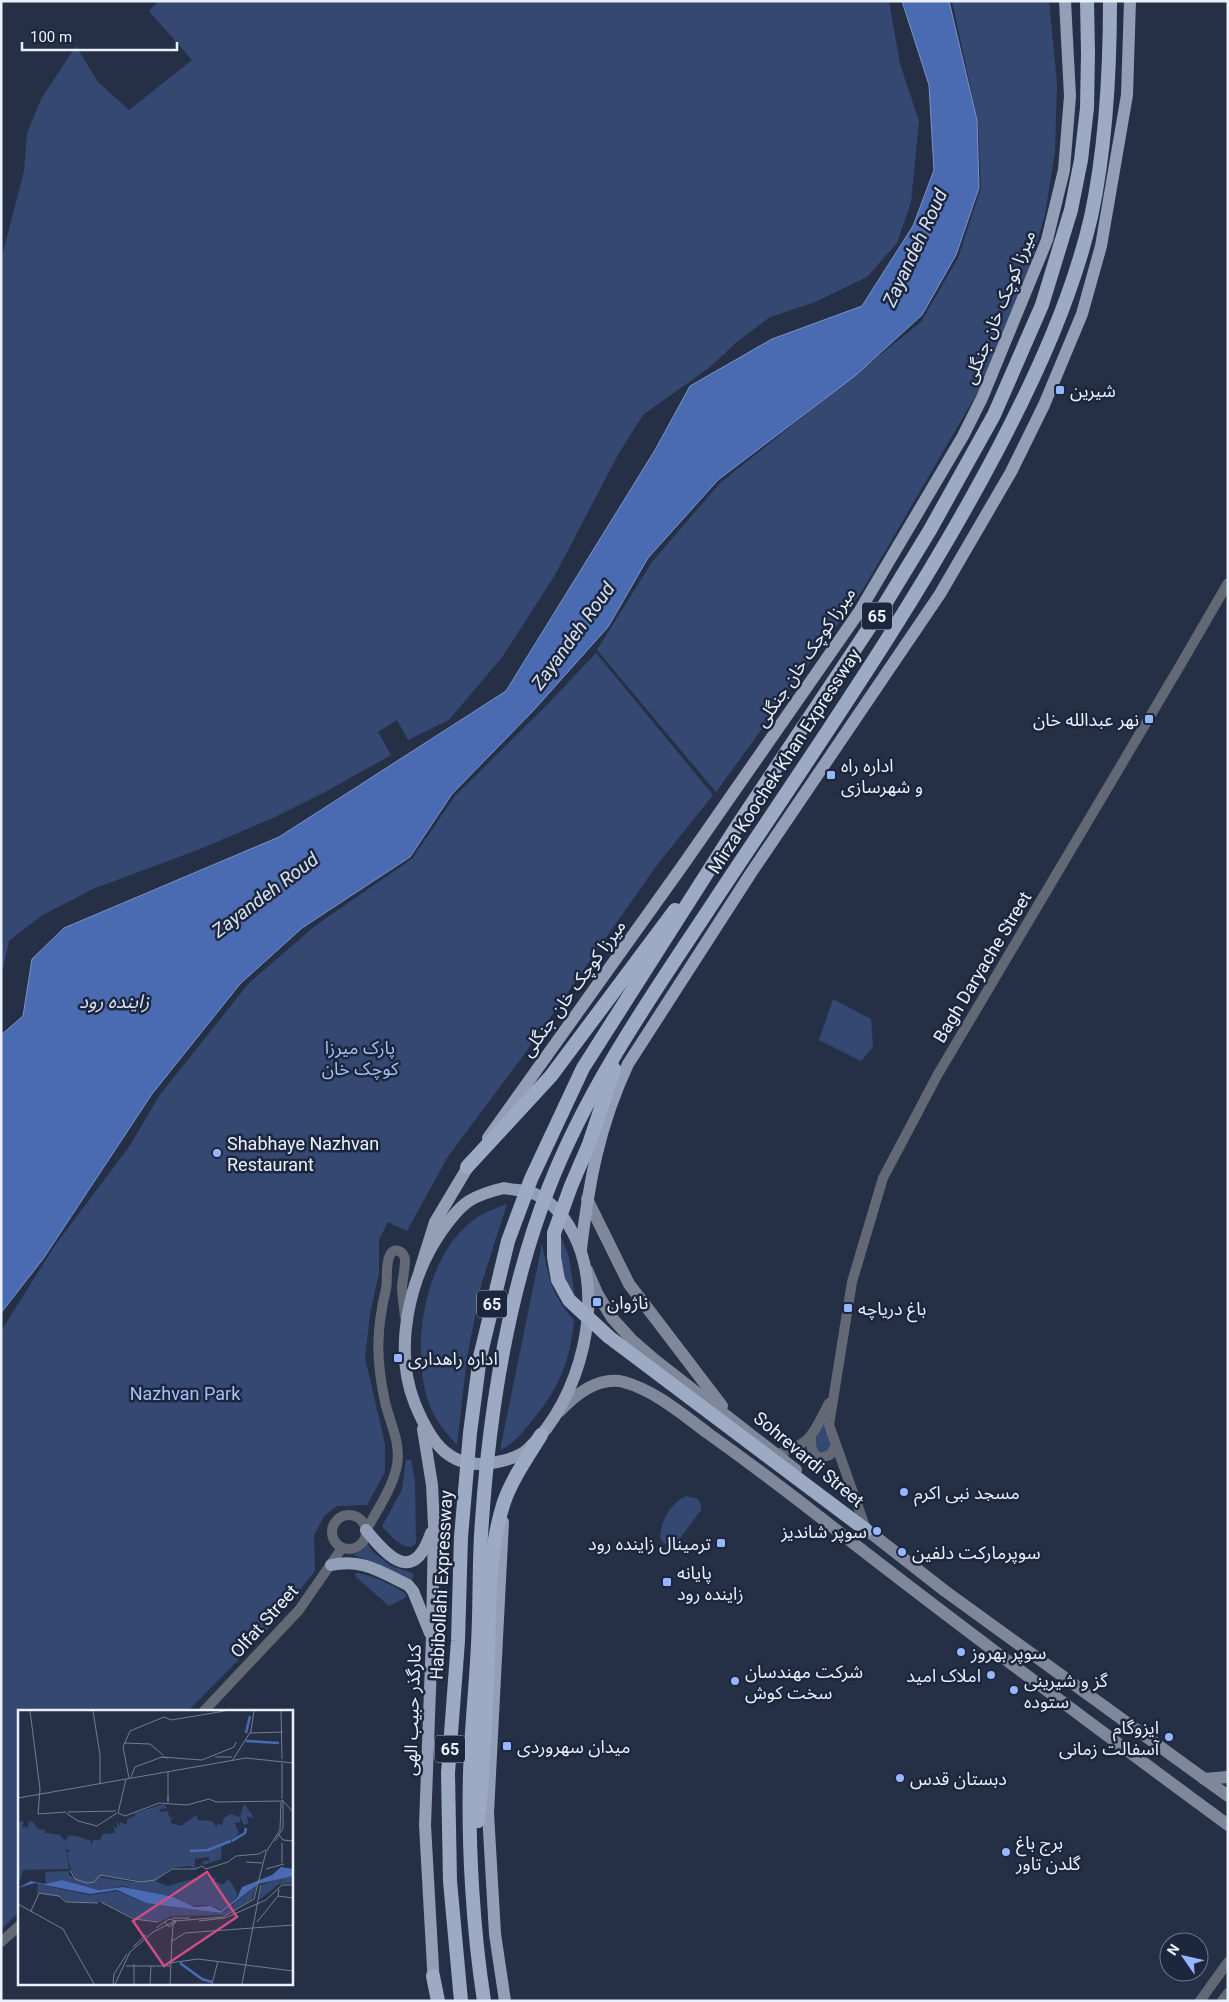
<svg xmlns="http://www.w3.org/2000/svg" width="1229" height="2002" font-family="Roboto,'Noto Sans Arabic',sans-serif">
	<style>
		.green { fill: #354872 }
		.water { fill: #4a6bb1; stroke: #7a93c8 }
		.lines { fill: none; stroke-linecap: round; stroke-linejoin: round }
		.tertiary { stroke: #636974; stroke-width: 10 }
		.secondary { stroke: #7e889a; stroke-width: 12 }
		.primary { stroke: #939fb7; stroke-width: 12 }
		.trunk { stroke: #9caac4; stroke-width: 14 }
		.poi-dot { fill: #94b7fd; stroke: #1c263d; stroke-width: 2 }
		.labels { text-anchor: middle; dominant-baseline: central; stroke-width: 5; stroke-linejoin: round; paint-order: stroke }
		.shield { fill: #1c263d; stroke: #acb3c3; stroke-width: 1 }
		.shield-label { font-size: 16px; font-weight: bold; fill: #eaf0fc }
		.street-label { font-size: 18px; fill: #eaf0fc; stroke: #1c263d }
		.poi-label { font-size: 18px; fill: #eaf0fc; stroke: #1c263d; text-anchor: start }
		.park-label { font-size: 18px; fill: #a3c0fa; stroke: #1c263d }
		.water-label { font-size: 19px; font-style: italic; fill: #d7e2f5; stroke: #1c263d }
		.inset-river { fill: none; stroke: #4a6bb1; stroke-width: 2.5 }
		.inset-road { fill: none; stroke: #747d8f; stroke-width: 1 }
		.view { fill: #cc4e83; fill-opacity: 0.15; stroke: #cc4e83; stroke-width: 2.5 }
		.inset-edge { fill: none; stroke: #eaf0fc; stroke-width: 2.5 }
	</style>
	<rect width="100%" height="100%" fill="#253047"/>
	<g class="green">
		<path d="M 158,1 L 889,1 L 900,64 L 919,121 L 911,202 L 897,243 L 867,277 L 815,302 L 770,317 L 738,341 L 710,367 L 643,415 L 619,453 L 555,575 L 503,656 L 449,720 L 408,740 L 397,720 L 378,732 L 391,755 L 327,791 L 273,818 L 200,849 L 93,889 L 41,916 L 9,941 L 1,977 L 1,260 L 24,171 L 27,133 L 41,99 L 76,46 L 98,82 L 129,110 L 192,60 L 149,11 Z"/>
		<path d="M 952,1 L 1049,1 L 1057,83 L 1055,152 L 1045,214 L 1031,264 L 999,345 L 976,395 L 862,591 L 716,792 L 597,650 L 652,562 L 720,483 L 921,322 L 958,258 L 981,188 L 978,122 Z"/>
		<path d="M 596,653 L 713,795 L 657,865 L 528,1049 L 447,1158 L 407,1231 L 388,1222 L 379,1240 L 379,1273 L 370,1314 L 365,1358 L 385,1444 L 385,1472 L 367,1505 L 337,1506 L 325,1515 L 314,1535 L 315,1571 L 263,1635 L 188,1711 L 19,1711 L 19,1912 L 1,1930 L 1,1331 L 56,1244 L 129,1147 L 159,1096 L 248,984 L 316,925 L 412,859 L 455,796 L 545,707 Z"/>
		<path d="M 833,999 L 871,1019 L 873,1047 L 861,1061 L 819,1040 Z"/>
		<path d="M 507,1204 L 482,1282 L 467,1357 L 457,1445 C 448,1435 440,1426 434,1415 C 407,1361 422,1261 470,1223 C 481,1213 494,1209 507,1204 Z"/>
		<path d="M 559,1232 L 569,1257 L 575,1300 L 560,1270 Z"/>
		<path d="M 542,1244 C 549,1278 550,1293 574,1320 C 570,1363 558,1390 531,1422 C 520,1435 515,1443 500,1450 Z"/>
		<path d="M 823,1422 L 831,1443 L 829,1450 L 823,1453 L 815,1450 L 815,1441 Z"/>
		<path d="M 406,1460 L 411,1460 L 415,1481 L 416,1543 L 411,1547 C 399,1547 389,1534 382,1526 L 402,1490 Z"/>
		<path d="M 686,1496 L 698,1499 L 701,1505 L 701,1510 L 678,1541 L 675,1544 L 665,1544 L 660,1538 C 661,1520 670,1504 686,1496 Z"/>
		<path d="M 367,1543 L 372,1551 L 391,1566 L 412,1573 L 414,1575 L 411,1581 L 378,1564 L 353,1555 L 364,1549 Z"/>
		<path d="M 355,1573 C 367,1573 398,1587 407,1595 L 405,1598 L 389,1606 L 356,1577 Z"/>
	</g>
	<path class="water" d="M 902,1 L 949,1 L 977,120 L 979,188 L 956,255 L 922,315 L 856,375 L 718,480 L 648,558 L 608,627 L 533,711 L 452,794 L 410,857 L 302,928 L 240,984 L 152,1094 L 43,1259 L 1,1313 L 1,1035 L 23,1016 L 32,959 L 64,928 L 279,837 L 506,691 L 655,450 L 690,386 L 772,339 L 862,306 L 913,226 L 934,170 L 929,85 Z"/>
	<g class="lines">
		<g class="tertiary">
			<path d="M 811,1438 C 811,1447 811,1454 820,1458 L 830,1455 L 836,1445"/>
			<path d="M 777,1454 C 813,1443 812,1435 829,1403"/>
			<circle cx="349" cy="1532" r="17"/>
			<path d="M 866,1529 L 829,1425 L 852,1282 L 883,1178 L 938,1074 L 1181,664 L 1228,583"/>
			<path d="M 366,1530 C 376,1513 394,1485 397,1465 C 401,1443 390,1423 385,1402 C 376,1360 376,1330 386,1289 C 388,1279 385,1264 390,1255 C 394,1246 405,1252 405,1260 C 405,1269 403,1278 402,1286 C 402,1296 404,1307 405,1317"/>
			<path d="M 204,1711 L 299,1610 L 342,1548"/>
			<path d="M 1,1942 L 19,1926"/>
			<path d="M 1200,2001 L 1228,1962"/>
			<path d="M 1222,2001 L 1228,1993"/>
		</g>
		<g class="secondary">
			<path d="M 587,1199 L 629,1284 L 722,1406"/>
			<path d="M 587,1270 L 597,1293 L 612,1318 L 632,1340 L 655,1360 L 796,1470"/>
			<path d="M 560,1411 C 576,1394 599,1376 624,1382 C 656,1391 683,1415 709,1434 C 755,1467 800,1501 844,1536 C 970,1634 1099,1730 1228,1825"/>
			<path d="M 858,1523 L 945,1591 L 1228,1796"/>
			<path d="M 1204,1779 L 1228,1777"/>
		</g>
		<g class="primary">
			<path d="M 488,1138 L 683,865 L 859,612 L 963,436 L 982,398 L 1047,240 L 1064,170 L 1070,96 L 1065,1"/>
			<path d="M 504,1188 C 513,1190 522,1190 530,1192 C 550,1199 564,1216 573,1233 C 607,1297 581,1400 528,1449 C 521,1456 507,1460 497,1462 C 450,1472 431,1443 415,1404 C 393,1350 409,1278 441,1232 C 449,1221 458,1208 469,1201 C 480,1194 491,1191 504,1188 Z"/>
			<path d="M 581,1249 C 589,1182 599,1126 628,1064 L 751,873 L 940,594 L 1011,472 L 1044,405 L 1082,314 L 1101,246 L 1127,95 L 1130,1"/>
			<path d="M 420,1270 L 435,1222 L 472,1160"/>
			<path d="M 423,1429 L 432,1485 L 434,1525 L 432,1636 L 425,1825 L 434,1986"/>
			<path d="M 503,1522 L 488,1813 L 495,1934 L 505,2001"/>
			<path d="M 366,1530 C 390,1560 414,1583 431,1533"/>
			<path d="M 331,1565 C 362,1558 381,1572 408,1585 L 413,1591 L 430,1633"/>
		</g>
		<g class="trunk">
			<path d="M 614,1069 L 589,1144 L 571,1186 L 554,1233 L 554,1257 L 558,1280 L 569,1300 L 609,1337 L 866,1530"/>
			<path d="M 467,1167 L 551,1076 L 675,910"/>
			<path d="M 478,1821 C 484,1767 486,1712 488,1657 C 489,1606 488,1551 504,1502 C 512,1479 528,1456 541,1435"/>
			<path d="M 433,1976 L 438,2001"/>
			<path d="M 461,2001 L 450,1881 L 448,1773 L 458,1641 L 461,1537 L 470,1433 L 480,1357 L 508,1241 L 531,1179 L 583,1068 L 739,823 L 885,604 L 930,530 L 994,415 L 1042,305 L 1071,210 L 1081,160 L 1087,108 L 1088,53 L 1087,1"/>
			<path d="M 484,2001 C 473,1930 468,1846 470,1774 C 471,1731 476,1687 478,1644 C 480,1608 479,1572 481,1536 C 488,1419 506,1297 549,1187 C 590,1082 656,990 717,897 C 815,749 917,604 999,447 C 1037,374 1072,298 1091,217 C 1106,147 1110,73 1110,1"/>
		</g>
	</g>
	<g class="poi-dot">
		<rect x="1055" y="385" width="10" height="10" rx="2.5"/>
		<rect x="1144" y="714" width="10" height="10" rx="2.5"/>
		<rect x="826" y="770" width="10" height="10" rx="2.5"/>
		<circle cx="217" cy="1153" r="5"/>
		<rect x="592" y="1297" width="10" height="10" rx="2.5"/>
		<rect x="843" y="1303" width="10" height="10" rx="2.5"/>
		<rect x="393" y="1353" width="10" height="10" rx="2.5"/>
		<circle cx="904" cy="1492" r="5"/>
		<circle cx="877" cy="1531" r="5"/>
		<rect x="716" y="1538" width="10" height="10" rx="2.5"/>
		<circle cx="902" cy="1552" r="5"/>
		<rect x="662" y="1577" width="10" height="10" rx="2.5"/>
		<circle cx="961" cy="1652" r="5"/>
		<circle cx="991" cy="1675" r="5"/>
		<circle cx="735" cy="1681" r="5"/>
		<circle cx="1014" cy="1690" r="5"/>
		<circle cx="1169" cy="1737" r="5"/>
		<rect x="502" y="1741" width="10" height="10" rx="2.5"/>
		<circle cx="900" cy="1778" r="5"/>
		<circle cx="1006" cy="1852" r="5"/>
	</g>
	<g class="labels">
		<g class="shield">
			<rect x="862" y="602.5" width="30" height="27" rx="4"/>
			<rect x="477" y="1290.5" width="30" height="27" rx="4"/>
			<rect x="435" y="1735.5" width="30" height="27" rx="4"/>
		</g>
		<g class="shield-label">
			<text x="877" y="616">65</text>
			<text x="492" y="1304">65</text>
			<text x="450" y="1749">65</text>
		</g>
		<g class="street-label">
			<text transform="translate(999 307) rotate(-68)">میرزا کوچک خان جنگلی</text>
			<text transform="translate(805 657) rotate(-56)">میرزا کوچک خان جنگلی</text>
			<text transform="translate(784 761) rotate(-57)">Mirza Koochek Khan Expressway</text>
			<text transform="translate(982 967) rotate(-59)">Bagh Daryache Street</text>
			<text transform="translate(573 988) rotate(-54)">میرزا کوچک خان جنگلی</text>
			<text transform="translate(809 1459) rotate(40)">Sohrevardi Street</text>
			<text transform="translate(441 1585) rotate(-87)">Habibollahi Expressway</text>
			<text transform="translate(264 1621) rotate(-48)">Olfat Street</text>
			<text transform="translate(412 1710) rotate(-88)">کنارگذر حبیب الهی</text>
		</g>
		<g class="poi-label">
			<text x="1070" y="390">شیرین</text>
			<text x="1139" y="719" text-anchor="end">نهر عبدالله خان</text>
			<text x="841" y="765">اداره راه<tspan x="841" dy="21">و شهرسازی</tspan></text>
			<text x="227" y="1143">Shabhaye Nazhvan<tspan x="227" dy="21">Restaurant</tspan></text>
			<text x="607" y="1302">ناژوان</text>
			<text x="858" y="1308">باغ دریاچه</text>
			<text x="408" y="1358">اداره راهداری</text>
			<text x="914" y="1492">مسجد نبی اکرم</text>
			<text x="867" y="1531" text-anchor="end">سوپر شاندیز</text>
			<text x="711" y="1543" text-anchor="end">ترمینال زاینده رود</text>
			<text x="912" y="1552">سوپرمارکت دلفین</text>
			<text x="677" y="1572">پایانه<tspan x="677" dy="21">زاینده رود</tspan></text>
			<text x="971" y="1652">سوپر بهروز</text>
			<text x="745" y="1671">شرکت مهندسان<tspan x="745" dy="21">سخت کوش</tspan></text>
			<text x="981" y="1675" text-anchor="end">املاک امید</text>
			<text x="1024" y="1680">گز و شیرینی<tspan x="1024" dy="21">ستوده</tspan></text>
			<text x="1159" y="1727" text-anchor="end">ایزوگام<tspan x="1159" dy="21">آسفالت زمانی</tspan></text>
			<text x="517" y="1746">میدان سهروردی</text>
			<text x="910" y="1778">دبستان قدس</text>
			<text x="1016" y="1842">برج باغ<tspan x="1016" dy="21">گلدن تاور</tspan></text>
		</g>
		<g class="park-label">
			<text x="360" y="1047">پارک میرزا<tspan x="360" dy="21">کوچک خان</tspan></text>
			<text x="185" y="1393">Nazhvan Park</text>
		</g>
		<g class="water-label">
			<text transform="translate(915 248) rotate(-65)">Zayandeh Roud</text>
			<text transform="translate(573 636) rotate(-54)">Zayandeh Roud</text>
			<text transform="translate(265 895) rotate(-37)">Zayandeh Roud</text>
			<text x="114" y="1001">زاینده رود</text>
		</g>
	</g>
	<g transform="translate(18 1710)">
		<rect width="275" height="275" fill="#253047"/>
		<path d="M 146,94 L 149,98 L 142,99 L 141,102 L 149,101 L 152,108 L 159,106 L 153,109 L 153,113 L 163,116 L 178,105 L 180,110 L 194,111 L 199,118 L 199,114 L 204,115 L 206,108 L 213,104 L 222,107 L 226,94 L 235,106 L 234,108 L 229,106 L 230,113 L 226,115 L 222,107 L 222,112 L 217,113 L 221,124 L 211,133 L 204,133 L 203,149 L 185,155 L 185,151 L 191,151 L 191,147 L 177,149 L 177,158 L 171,156 L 154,158 L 137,170 L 123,171 L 82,165 L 82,180 L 44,170 L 28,173 L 27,162 L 51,161 L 51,165 L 57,169 L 50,150 L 49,143 L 53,140 L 49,140 L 47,133 L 51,159 L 5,160 L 0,176 L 0,112 L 6,111 L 4,118 L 8,116 L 9,120 L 11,111 L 15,112 L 20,119 L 27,120 L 27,123 L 42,125 L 47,131 L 51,125 L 62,127 L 73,131 L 73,136 L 75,130 L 82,130 L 85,124 L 97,123 L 95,116 L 99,119 L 99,111 L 102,117 L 102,112 L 109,115 L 109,109 L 117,106 L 117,103 ZM 189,165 L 191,170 L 198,167 L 197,171 L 204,175 L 211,169 L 219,183 L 218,188 L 204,200 L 189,195 L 173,196 L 154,185 L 141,186 L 105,176 L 83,180 L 81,167 L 114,172 L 135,170 L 149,176 ZM 275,166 L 275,173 L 261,174 L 241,190 L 244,175 L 262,168 L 262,173 L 264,167 ZM 20,174 L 72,185 L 99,181 L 127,193 L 159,195 L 200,203 L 206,202 L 233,180 L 229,180 L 233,175 L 238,174 L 236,177 L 240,174 L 233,190 L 207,205 L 153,206 L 142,212 L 118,209 L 84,192 L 49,192 L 43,187 L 19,183 Z" fill="#354872"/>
		<path d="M 263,157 L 275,159 L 275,166 L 240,174 L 203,203 L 128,193 L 99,180 L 72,184 L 17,173 L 0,178 L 13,171 L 26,174 L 44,170 L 81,180 L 105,177 L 156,187 L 176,197 L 192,196 L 203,201 L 219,188 L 224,177 L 254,165 Z" fill="#4a6bb1"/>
		<path class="inset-river" d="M 228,23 L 232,6M 228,31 L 261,33M 214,131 L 227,123 L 228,118M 172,141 L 190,140 L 213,131M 162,253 L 184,269 L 194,272"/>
		<path class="inset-road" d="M 12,1 L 22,79 L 20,104M 75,1 L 82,45 L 82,74M 263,1 L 264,49M 146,7 L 153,10 L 207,1M 232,23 L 265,22M 106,33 L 132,34 L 145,45M 144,47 L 184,50 L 216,37 L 218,32M 197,47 L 214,47M 214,51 L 233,21 L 236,1M 150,62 L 150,92 L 150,86M 113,67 L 117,57 L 144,47 L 150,48M 111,68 L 105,37 L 112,21 L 146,7M 0,88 L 228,48 L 275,53M 264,89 L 264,53M 50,102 L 98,101M 48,103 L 60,111 L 79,116 L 99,103M 100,103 L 107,106 L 141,93 L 169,95 L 191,89 L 198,92 L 265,91 L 275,102M 100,103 L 108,69M 20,104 L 48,102M 261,125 L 265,130 L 275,131M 257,131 L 265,118 L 265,90M 228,152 L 244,153M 264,153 L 264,133M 248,159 L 266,154M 52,160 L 57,169 L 69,173 L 76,172 L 82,165 L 123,172 L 137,170 L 154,159 L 177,159 L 184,156 L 188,159 L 210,152 L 218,146 L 241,144 L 248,140M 260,186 L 275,188M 83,192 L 116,209 L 140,212M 0,194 L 45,219 L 76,274M 13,201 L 21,183 L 41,186 L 48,192 L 80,193M 154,208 L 172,208M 181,211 L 207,208 L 248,190 L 264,175 L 275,175M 239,212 L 260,186 L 261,179M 138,218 L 151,209 L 158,211 L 151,217 L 147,212M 154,231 L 167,223 L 275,215M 154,231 L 155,215 L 158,212M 115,237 L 128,225M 152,253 L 180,249 L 275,261M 108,256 L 152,256M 95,274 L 96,264 L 109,244M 97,274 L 112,242 L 135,222 L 157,211 L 205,207 L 236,189 L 248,142 L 262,120 L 263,92M 116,274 L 116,254M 132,274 L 133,256M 152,274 L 154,229M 194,274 L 200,251M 224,274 L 243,175"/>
		<path class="view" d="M 189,162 L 219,207 L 146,256 L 115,211 Z"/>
		<rect width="275" height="275" class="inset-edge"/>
	</g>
	<rect width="1229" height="2002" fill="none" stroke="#eaf0fc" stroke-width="5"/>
	<g transform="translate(1184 1957) rotate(304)"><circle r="24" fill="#1c263d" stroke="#6e7789"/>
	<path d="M0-4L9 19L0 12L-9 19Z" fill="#94b7fd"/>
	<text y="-8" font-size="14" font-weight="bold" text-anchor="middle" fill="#eaf0fc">N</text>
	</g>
	<path d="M22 42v8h155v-8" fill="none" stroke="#eaf0fc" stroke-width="2.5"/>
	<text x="30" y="42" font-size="15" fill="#eaf0fc" stroke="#1c263d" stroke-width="4" paint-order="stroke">100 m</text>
</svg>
